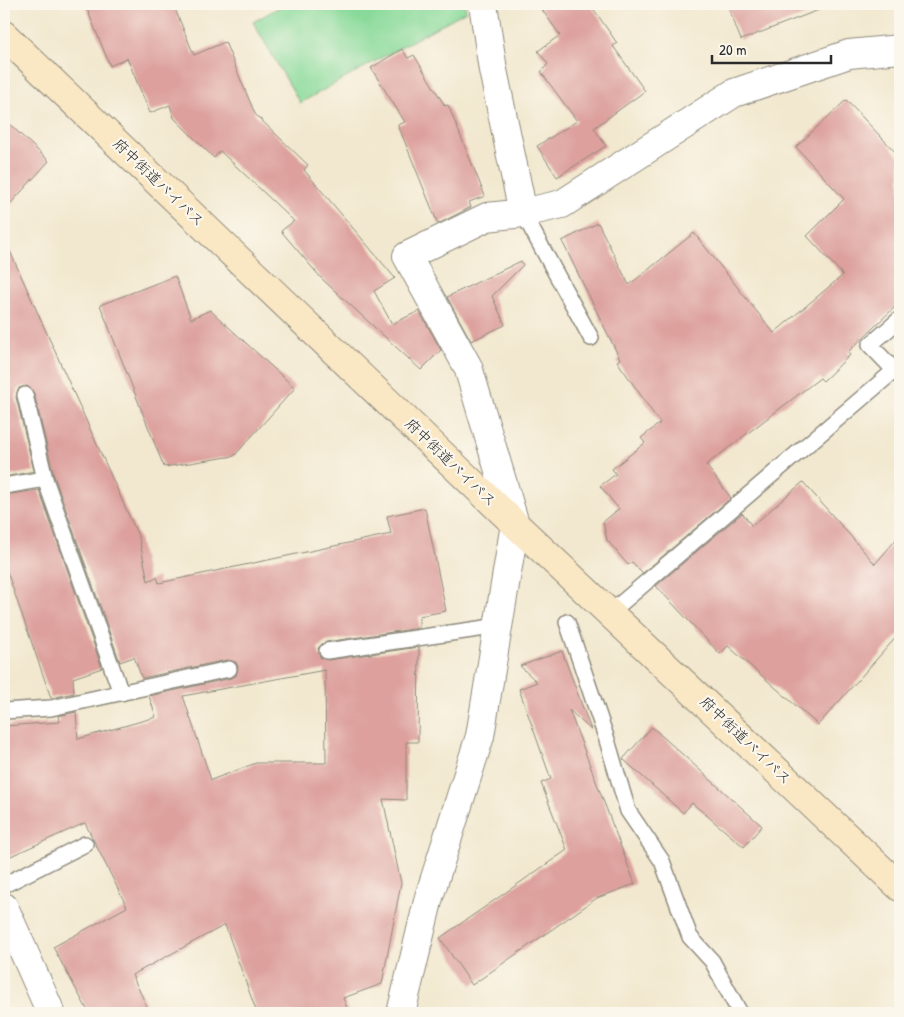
<svg xmlns="http://www.w3.org/2000/svg" width="904" height="1017" font-family="'Patrick Hand','Klee One',sans-serif">
	<style>
		.green { fill: #89da9a; stroke: #5a8262 }
		.building { fill: #dda09d; fill-rule: evenodd }
		.lines { fill: none; stroke-linecap: round; stroke-linejoin: round }
		.lane-casing { stroke: #8e8a7d; stroke-width: 18 }
		.street-casing { stroke: #8e8a7d; stroke-width: 30 }
		.secondary-casing { stroke: #8e8a7d; stroke-width: 30 }
		.lane { stroke: #fff; stroke-width: 15 }
		.street { stroke: #fff; stroke-width: 28 }
		.secondary { stroke: #fae7c3; stroke-width: 28 }
		.labels { text-anchor: middle; dominant-baseline: central; stroke-width: 4.5; stroke-linejoin: round; paint-order: stroke }
		.street-label { font-size: 15px; fill: #2b2b2b; stroke: #fbf7ec }
	</style>
	<rect width="100%" height="100%" fill="#fbf7ec"/>
	<filter id="ink" filterUnits="userSpaceOnUse"><feTurbulence type="fractalNoise" baseFrequency=".02" numOctaves="2"/><feDisplacementMap in="SourceGraphic" scale="10" xChannelSelector="R" yChannelSelector="G"/><feConvolveMatrix kernelMatrix="1 2 1 2 8 2 1 2 1" color-interpolation-filters="sRGB"/></filter>
	<filter id="wash" filterUnits="userSpaceOnUse"><feTurbulence type="fractalNoise" baseFrequency=".0096" numOctaves="4" result="noise"/><feDisplacementMap in="SourceGraphic" scale="20" xChannelSelector="R" yChannelSelector="G"/><feGaussianBlur stdDeviation="1.12" result="paint"/><feColorMatrix in="noise" values="0 0 0 0 0 0 0 0 0 0 0 0 0 0 0 0 0 1.4 0 .05"/><feComposite in="paint" operator="in"/></filter>
	<g filter="url(#wash)">
		<rect width="100%" height="100%" fill="#f2e8cf"/>
		<path class="green" d="M 285,4 L 465,4 L 466,11 L 300,103 L 253,22 Z"/>
		<g id="blocks">
			<g class="building">
				<path d="M 85,4 L 173,4 L 194,55 L 225,42 L 255,114 L 308,165 L 304,170 L 395,278 L 374,291 L 392,324 L 419,311 L 441,350 L 421,370 L 322,279 L 281,231 L 294,221 L 220,151 L 214,158 L 174,118 L 170,105 L 150,113 L 127,58 L 110,66 Z"/>
				<path d="M 538,4 L 590,4 L 617,43 L 613,46 L 645,91 L 594,128 L 606,146 L 557,177 L 537,146 L 577,121 L 541,72 L 548,64 L 538,51 L 560,35 Z"/>
				<path d="M 727,4 L 828,4 L 829,6 L 741,40 Z"/>
				<path d="M 402,49 L 408,58 L 414,55 L 445,106 L 448,105 L 485,196 L 469,202 L 471,207 L 438,224 L 398,125 L 405,122 L 371,68 Z"/>
				<path d="M 846,100 L 900,157 L 900,302 L 848,352 L 850,355 L 823,381 L 820,378 L 706,465 L 731,498 L 643,573 L 632,562 L 628,565 L 607,540 L 603,522 L 619,509 L 600,486 L 616,474 L 612,469 L 645,443 L 641,438 L 660,423 L 617,361 L 620,359 L 562,241 L 598,223 L 629,285 L 694,233 L 774,333 L 843,275 L 807,236 L 844,199 L 796,147 Z"/>
				<path d="M 4,119 L 49,161 L 4,211 Z"/>
				<path d="M 4,238 L 139,538 L 148,581 L 157,577 L 159,583 L 391,534 L 387,516 L 425,508 L 446,611 L 419,616 L 419,628 L 326,642 L 318,648 L 320,657 L 328,660 L 419,647 L 418,742 L 406,742 L 406,800 L 383,799 L 401,883 L 382,984 L 343,998 L 349,1013 L 257,1013 L 225,925 L 132,975 L 150,1013 L 89,1013 L 53,947 L 127,907 L 85,823 L 4,859 L 4,726 L 60,722 L 58,716 L 76,712 L 78,739 L 156,717 L 149,696 L 231,678 L 236,676 L 238,667 L 236,662 L 227,660 L 142,678 L 134,657 L 120,662 L 54,476 L 34,393 L 27,386 L 19,388 L 16,397 L 34,471 L 4,477 ZM 325,670 L 326,763 L 256,763 L 211,780 L 183,696 Z"/>
				<path d="M 521,261 L 523,265 L 492,296 L 505,325 L 471,341 L 447,297 Z"/>
				<path d="M 175,276 L 191,319 L 210,310 L 295,388 L 234,456 L 164,467 L 100,305 Z"/>
				<path d="M 803,482 L 875,564 L 900,535 L 900,633 L 818,725 L 728,646 L 720,654 L 656,586 L 742,513 L 752,526 Z"/>
				<path d="M 39,490 L 102,668 L 73,678 L 74,693 L 51,698 L 4,563 L 4,495 Z"/>
				<path d="M 562,651 L 591,730 L 569,710 L 635,884 L 597,898 L 472,985 L 440,938 L 567,850 L 541,783 L 551,779 L 519,689 L 537,682 L 520,666 Z"/>
				<path d="M 652,727 L 762,826 L 744,847 L 692,803 L 683,813 L 623,759 Z"/>
			</g>
		</g>
	</g>
	<g filter="url(#ink)">
		<use href="#blocks" fill-opacity="0" stroke="#8e8a7d" stroke-width="1"/>
		<g class="lines">
			<g class="lane-casing">
				<g id="lane">
					<path d="M 523,213 L 591,338"/>
					<path d="M 900,319 L 870,345 L 900,376"/>
					<path d="M 25,395 L 45,479 L 121,693"/>
					<path d="M 4,486 L 45,479"/>
					<path d="M 611,612 L 895,370"/>
					<path d="M 567,622 L 607,740 L 628,811 L 662,861 L 690,937 L 712,961 L 740,1013"/>
					<path d="M 327,651 L 499,626"/>
					<path d="M 4,711 L 51,708 L 229,669"/>
					<path d="M 4,885 L 85,844"/>
				</g>
			</g>
			<g class="street-casing">
				<g id="street">
					<path d="M 483,4 L 493,70 L 523,213"/>
					<path d="M 4,907 L 51,1013"/>
					<path d="M 401,1013 L 429,897 L 480,736 L 515,524 L 468,367 L 407,256 L 487,217 L 523,213 L 562,204 L 734,93 L 849,54 L 900,49"/>
				</g>
			</g>
			<g class="secondary-casing">
				<path id="secondary" d="M 4,35 L 515,524 L 900,887"/>
			</g>
			<use href="#lane" class="lane"/>
			<use href="#street" class="street"/>
			<use href="#secondary" class="secondary"/>
		</g>
	</g>
	<g class="labels">
		<g class="street-label">
			<text transform="translate(159 182) rotate(44)">府中街道バイパス</text>
			<text transform="translate(451 462) rotate(44)">府中街道バイパス</text>
			<text transform="translate(746 740) rotate(44)">府中街道バイパス</text>
		</g>
	</g>
	<rect width="904" height="1017" fill="none" stroke="#fbf7ec" stroke-width="20"/>
	<path d="M712 55v8h119v-8" fill="none" stroke="#2b2b2b" stroke-width="2.5"/>
	<text x="719" y="55" font-size="15" fill="#2b2b2b" stroke="#fbf7ec" stroke-width="4" paint-order="stroke">20 m</text>
</svg>
